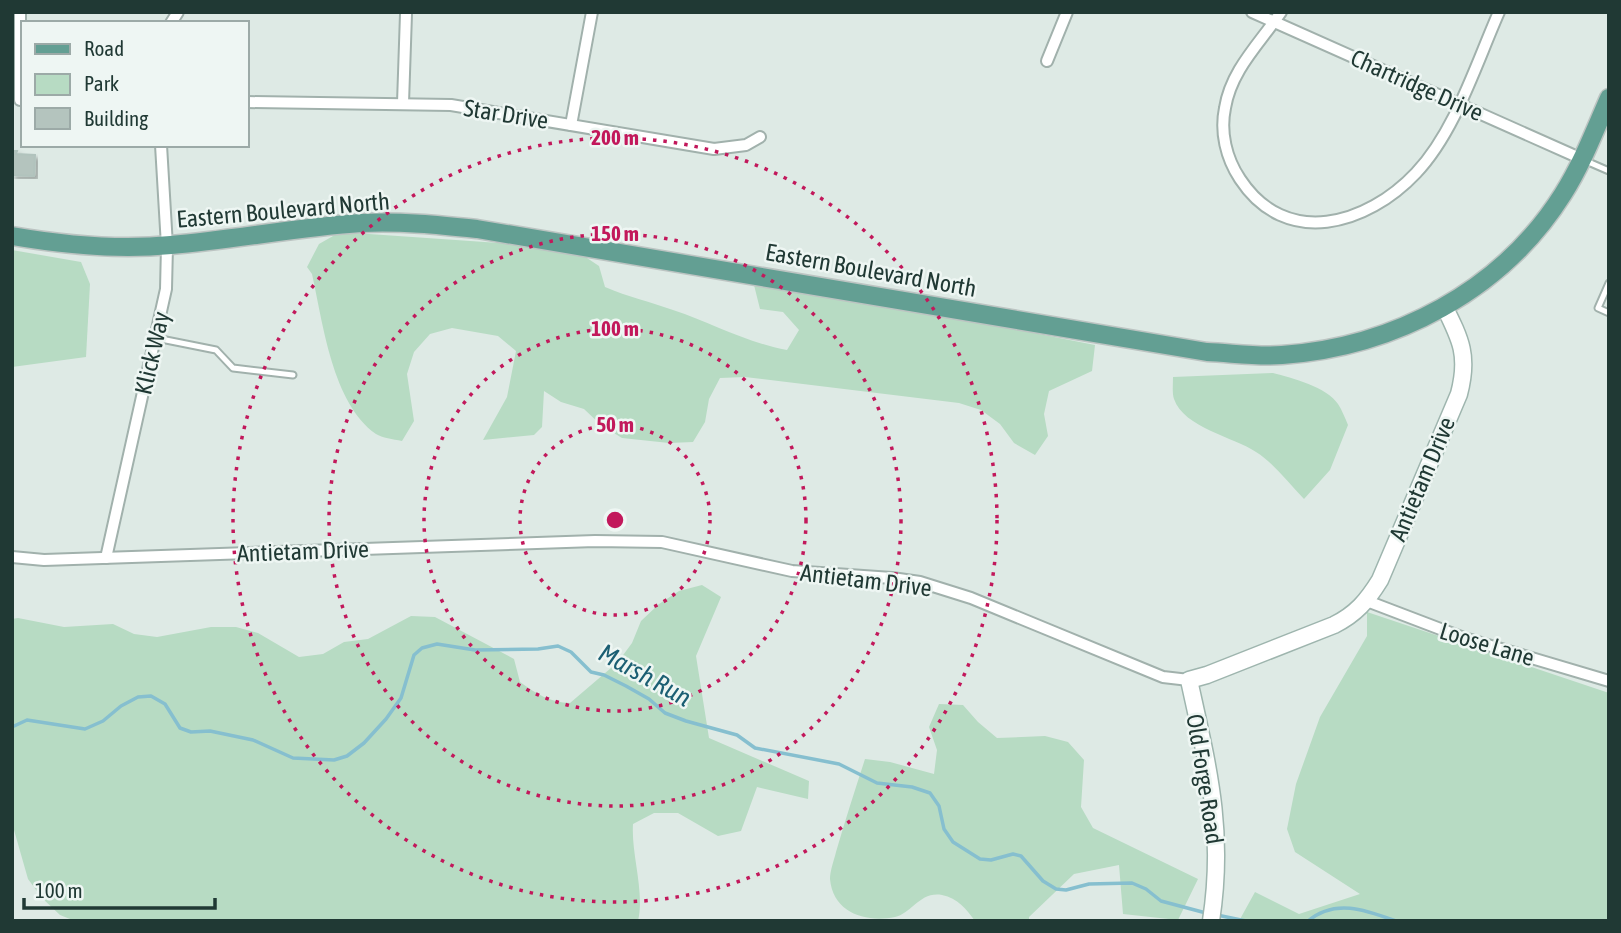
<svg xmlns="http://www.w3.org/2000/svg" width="1621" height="933" font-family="'Asap Condensed',sans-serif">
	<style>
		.green { fill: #b7dbc3 }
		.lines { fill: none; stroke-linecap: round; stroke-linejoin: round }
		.stream { stroke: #86bfcf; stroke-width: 3.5 }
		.building { fill: #b4c4be; stroke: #b1c3bd; stroke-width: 2; filter: url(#shadow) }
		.lane-casing { stroke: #a1b1ac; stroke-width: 9 }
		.street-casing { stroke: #a1b1ac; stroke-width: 14 }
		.secondary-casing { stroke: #9eb5ae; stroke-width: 19 }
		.primary-casing { stroke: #bcc4c2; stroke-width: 21 }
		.lane { stroke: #fff; stroke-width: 5 }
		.street { stroke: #fff; stroke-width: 10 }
		.secondary { stroke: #fff; stroke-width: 16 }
		.primary { stroke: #639f93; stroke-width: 18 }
		.ring { fill: none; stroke: #c2185b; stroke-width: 3.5; stroke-dasharray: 3.5 7 }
		.labels { text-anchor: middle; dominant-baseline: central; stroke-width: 5; stroke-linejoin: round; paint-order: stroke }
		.street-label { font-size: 24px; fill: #203934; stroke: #eef6f3 }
		.water-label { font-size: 26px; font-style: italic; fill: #1b5f73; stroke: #eef6f3 }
		.centre { fill: #c2185b; stroke: #eef6f3; stroke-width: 3.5 }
		.ring-label { font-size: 21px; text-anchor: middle; font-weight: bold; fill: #c2185b; stroke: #eef6f3; stroke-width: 5; stroke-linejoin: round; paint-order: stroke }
	</style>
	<defs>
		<filter id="shadow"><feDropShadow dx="4" dy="4" stdDeviation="2" flood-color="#0004"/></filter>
	</defs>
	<rect width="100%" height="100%" fill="#deeae5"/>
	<g class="green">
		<path d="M 340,232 L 572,248 L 599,266 L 605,287 C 628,297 651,302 673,310 C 712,323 745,342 787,350 L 799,330 L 783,312 L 760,309 L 754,285 L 778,279 L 795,286 L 1095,345 L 1092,371 L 1049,391 L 1044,414 L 1048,436 L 1035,455 L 1014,443 L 1000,424 L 981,410 L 959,403 L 745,377 L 720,378 L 709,399 L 705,422 L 693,442 L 669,443 L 622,438 L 601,425 L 584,409 L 561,402 L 544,391 L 542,427 L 534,435 L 483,440 L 507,397 L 516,351 L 498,336 L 452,328 L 430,334 L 414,352 L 407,374 L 414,421 L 402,441 C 393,439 382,438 376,434 C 332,403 323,323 312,274 L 307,267 L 319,244 Z"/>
		<path d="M 12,250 L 81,262 L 90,284 L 86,357 L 12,367 Z"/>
		<path d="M 1273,373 C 1292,378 1327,387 1338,404 C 1342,410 1345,418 1348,425 L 1330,470 L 1304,499 C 1288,483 1275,464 1256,452 C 1234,437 1184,428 1174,399 C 1172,393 1173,384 1173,377 Z"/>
		<path d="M 702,585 L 721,597 L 696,656 L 709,738 L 809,781 L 808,799 L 757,787 L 741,831 L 718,836 L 678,813 L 654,813 L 633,824 C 631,854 645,892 638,921 L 75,921 L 60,915 L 42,898 L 28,879 L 12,823 L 12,619 L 18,618 L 64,627 L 113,624 L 134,634 L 157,637 L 211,627 L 236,627 L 258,633 L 299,657 L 323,654 L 344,642 L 368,639 L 411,616 L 435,617 L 514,659 L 520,682 C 535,693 551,703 570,703 L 618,662 L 632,643 L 641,621 L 659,604 L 679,591 Z"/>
		<path d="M 1367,612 L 1609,693 L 1609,921 L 1239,921 L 1255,892 L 1299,914 L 1360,894 L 1295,852 L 1287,829 L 1296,784 L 1320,717 L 1367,636 Z"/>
		<path d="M 939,704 L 963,705 L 978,722 L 997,738 L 1045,736 L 1068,742 L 1084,760 L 1081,807 L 1093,828 L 1198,879 L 1178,920 L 1123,914 L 1119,865 L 1074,874 L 1029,917 L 1029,921 L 975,921 C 966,909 958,898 942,895 C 920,891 911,914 895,917 C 866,923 833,913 830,879 C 830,871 834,860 836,852 C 845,821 855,790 865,759 L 890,762 L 934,774 L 937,750 L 929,727 Z"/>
	</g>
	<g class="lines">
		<g class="stream">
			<path d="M 12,727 L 27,720 L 85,729 L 103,721 L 121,706 L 138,697 L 151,696 L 165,704 L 180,728 L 191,732 L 210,731 L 253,740 L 293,758 L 334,760 L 347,756 L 364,743 L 386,719 L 401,698 L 414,655 L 422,648 L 437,644 L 475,650 L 538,649 L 558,646 L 571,652 L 591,672 L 604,675 L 626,686 L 649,699 L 665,713 L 686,721 L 737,735 L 755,748 L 839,764 L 877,783 L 912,787 L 930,793 L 939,806 L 944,829 L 953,842 L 980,859 L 991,860 L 1013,854 L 1021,856 L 1043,881 L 1056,889 L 1066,890 L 1089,884 L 1132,883 L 1146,889 L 1161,901 L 1206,913"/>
			<path d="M 1217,915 L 1246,921"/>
			<path d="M 1308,921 C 1335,898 1366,910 1396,921"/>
		</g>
	</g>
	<path class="building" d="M 12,151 L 17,151 L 16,154 L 35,155 L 34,176 L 12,175 Z"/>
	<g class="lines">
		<g class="lane-casing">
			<g id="lane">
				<path d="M 1586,161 L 1609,171"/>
				<path d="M 1609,283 L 1598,308 L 1609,313"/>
				<path d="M 156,338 L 216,350 L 233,368 L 293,375"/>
			</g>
		</g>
		<g class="street-casing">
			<g id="street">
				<path d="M 1252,12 L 1582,159"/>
				<path d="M 1281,12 C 1260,43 1231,70 1225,108 C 1220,132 1226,158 1240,179 C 1286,249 1367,225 1416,173 C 1455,132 1476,64 1499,12"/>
				<path d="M 171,23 L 178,12"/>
				<path d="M 1047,61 L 1067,12"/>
				<path d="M 20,100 L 20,12"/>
				<path d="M 247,102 L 451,105 L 714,149 L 746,145 L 760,137"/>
				<path d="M 403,103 L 406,14"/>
				<path d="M 571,125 L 592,12"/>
				<path d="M 12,557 L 44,560 L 595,541 L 662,542 L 792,571 L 892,578 L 920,582 L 971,598 L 1163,677 L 1189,680"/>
				<path d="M 106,558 L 166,289 L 167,246 L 161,145"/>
				<path d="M 1367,601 L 1464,638 L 1609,681"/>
			</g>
		</g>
		<g class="secondary-casing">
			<path id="secondary" d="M 1211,921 C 1225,830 1208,767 1189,680 L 1207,675 L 1334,625 C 1356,614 1367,601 1380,580 L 1459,394 C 1469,356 1461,340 1444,306"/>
		</g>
		<g class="primary-casing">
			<path id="primary" d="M 12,236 C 64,245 119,250 171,245 C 234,240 297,227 361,223 C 400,221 439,225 477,229 L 1207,352 C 1232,353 1257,357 1282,355 C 1394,347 1502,291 1563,194 C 1582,164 1595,130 1609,98"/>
		</g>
		<use href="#lane" class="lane"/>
		<use href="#street" class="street"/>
		<use href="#secondary" class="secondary"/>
		<use href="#primary" class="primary"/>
	</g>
	<g class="ring">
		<circle cx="615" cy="520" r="95"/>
		<circle cx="615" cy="520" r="191"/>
		<circle cx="615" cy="520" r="286"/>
		<circle cx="615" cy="520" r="382"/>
	</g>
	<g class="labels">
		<g class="street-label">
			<text transform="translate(1417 85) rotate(24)">Chartridge Drive</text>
			<text transform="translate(506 114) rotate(9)">Star Drive</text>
			<text transform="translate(283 210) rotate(-5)">Eastern Boulevard North</text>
			<text transform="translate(871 270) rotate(10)">Eastern Boulevard North</text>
			<text transform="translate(152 353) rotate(-77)">Klick Way</text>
			<text transform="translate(1422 479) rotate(-67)">Antietam Drive</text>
			<text transform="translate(303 551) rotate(-2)">Antietam Drive</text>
			<text transform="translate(866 580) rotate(7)">Antietam Drive</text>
			<text transform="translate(1487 644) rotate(17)">Loose Lane</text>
			<text transform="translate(1205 779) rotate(81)">Old Forge Road</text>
		</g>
		<g class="water-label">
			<text transform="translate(645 675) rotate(29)">Marsh Run</text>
		</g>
	</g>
	<circle cx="615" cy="520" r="10" class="centre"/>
	<g class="ring-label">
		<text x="615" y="145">200 m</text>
		<text x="615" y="241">150 m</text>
		<text x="615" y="336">100 m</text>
		<text x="615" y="432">50 m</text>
	</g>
	<rect width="1621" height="933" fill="none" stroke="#203934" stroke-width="28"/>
	<rect x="21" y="21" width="228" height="126" fill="#eef6f3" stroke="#9caaa7" stroke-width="2"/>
	<rect x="35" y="44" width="35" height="10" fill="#639f93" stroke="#9caaa7" stroke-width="2"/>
	<text x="84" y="56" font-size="21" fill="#203934">Road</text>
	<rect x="35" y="74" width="35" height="21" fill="#b7dbc3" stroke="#9caaa7" stroke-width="2"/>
	<text x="84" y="91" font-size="21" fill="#203934">Park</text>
	<rect x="35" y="108" width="35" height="21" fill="#b4c4be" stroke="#9caaa7" stroke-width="2"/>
	<text x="84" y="126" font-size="21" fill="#203934">Building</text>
	<path d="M24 898v10h191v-10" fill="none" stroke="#203934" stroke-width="3.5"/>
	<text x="35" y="898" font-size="21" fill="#203934" stroke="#eef6f3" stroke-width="5" paint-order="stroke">100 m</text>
</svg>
